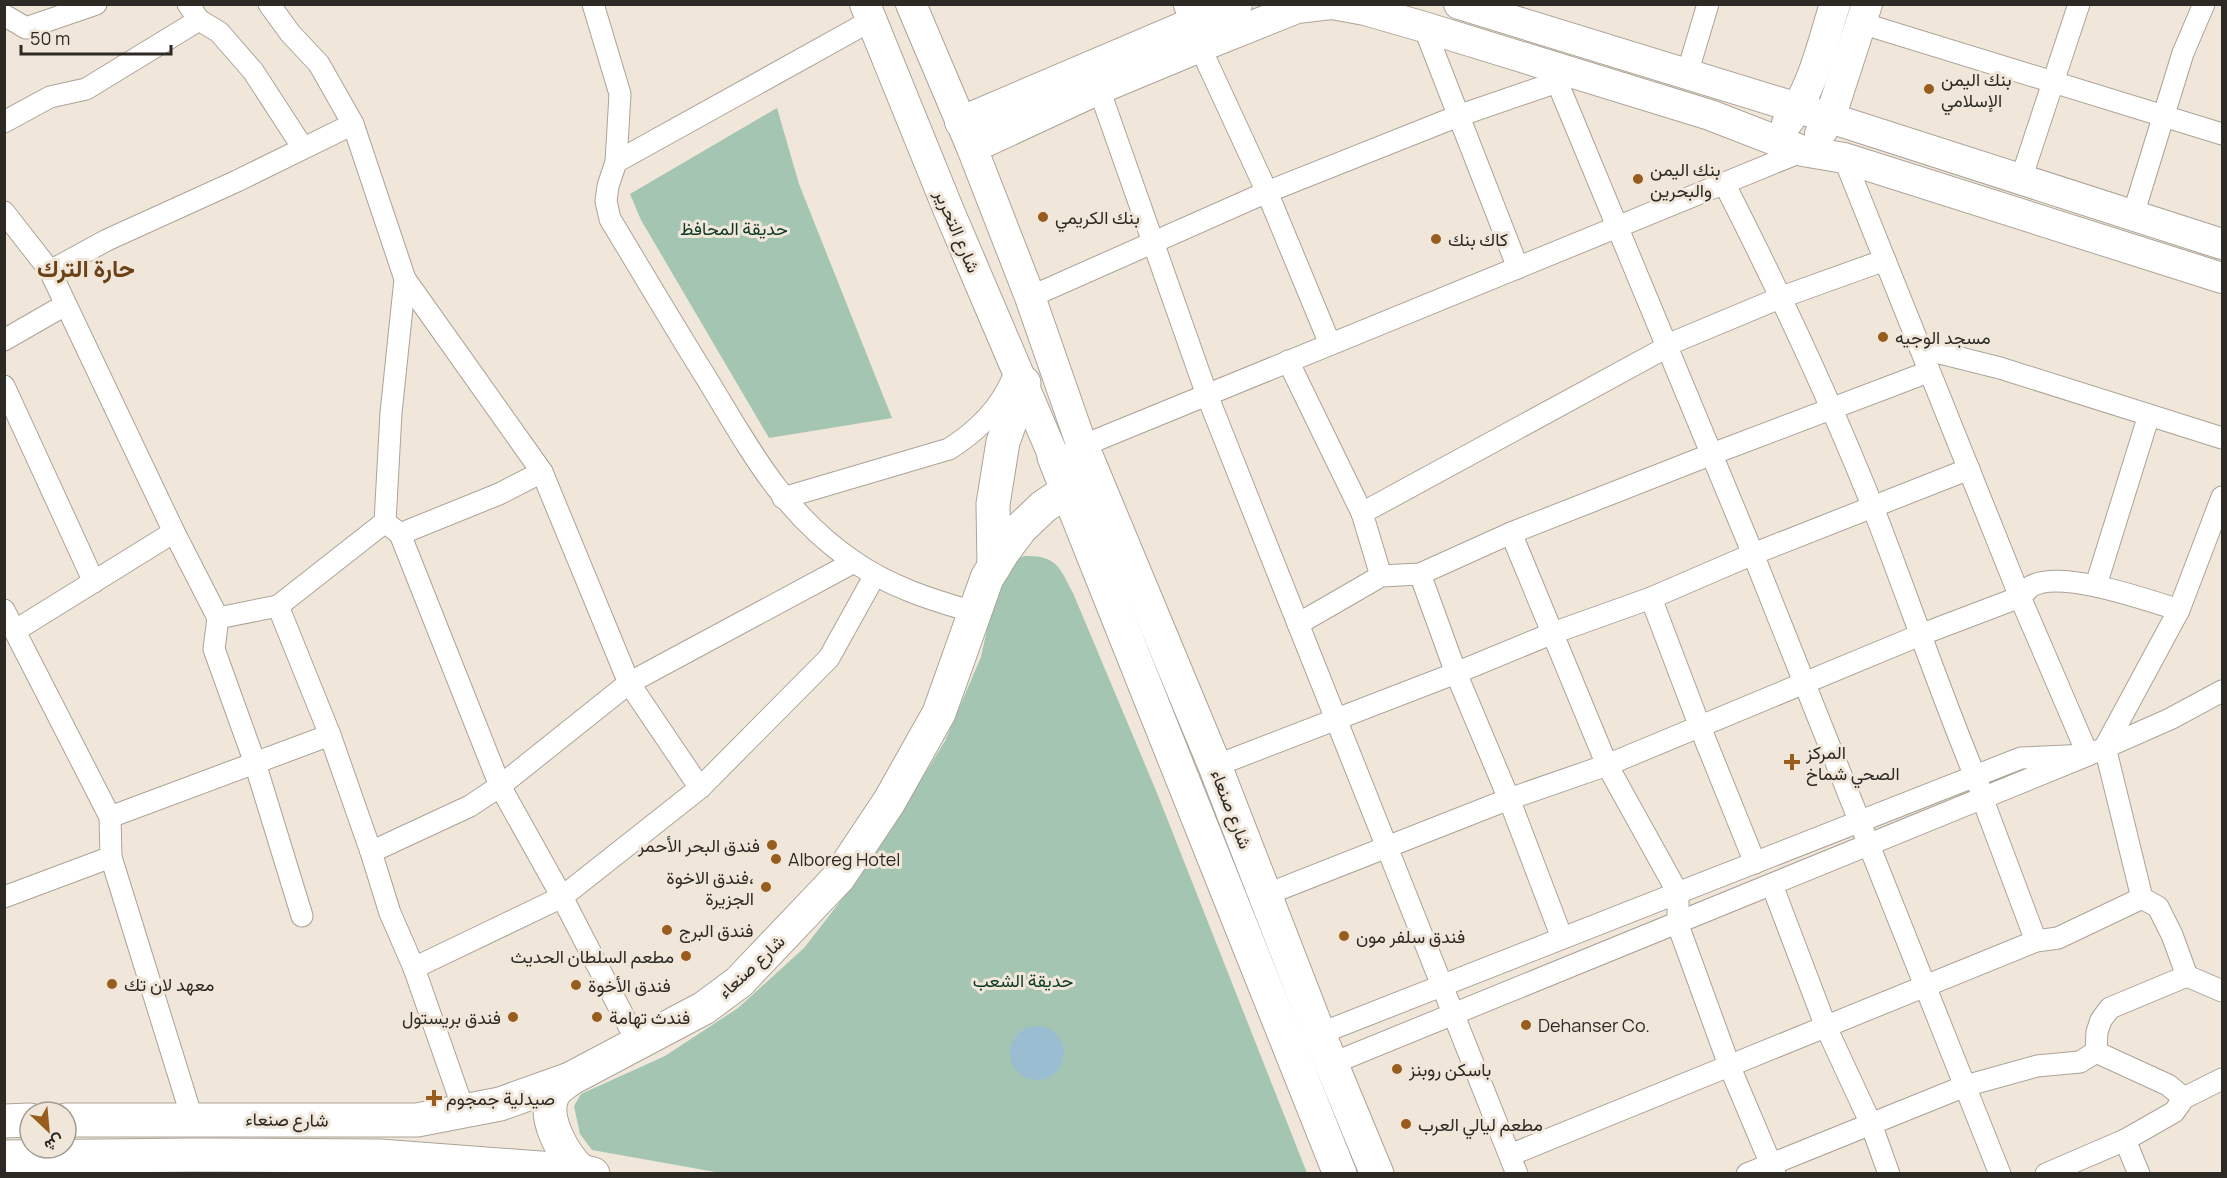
<svg xmlns="http://www.w3.org/2000/svg" width="2227" height="1178" font-family="Manrope,Vazirmatn,sans-serif">
	<style>
		.green { fill: #a3c5b2 }
		.water { fill: #9abdd1 }
		.lines { fill: none; stroke-linecap: round; stroke-linejoin: round }
		.street-casing { stroke: #aca397; stroke-width: 23 }
		.secondary-casing { stroke: #aca397; stroke-width: 32 }
		.highway-casing { stroke: #aca397; stroke-width: 35 }
		.street { stroke: #fff; stroke-width: 21 }
		.secondary { stroke: #fff; stroke-width: 30 }
		.highway { stroke: #fff; stroke-width: 33 }
		.poi-dot { fill: #985c1d; stroke: #f0e7da; stroke-width: 2 }
		.labels { text-anchor: middle; dominant-baseline: central; stroke-width: 6; stroke-linejoin: round; paint-order: stroke }
		.poi-label { font-size: 18px; fill: #2d2a25; stroke: #f0e7da; text-anchor: start }
		.park-label { font-size: 18px; fill: #093924; stroke: #f0e7da }
		.street-label { font-size: 18px; fill: #2d2a25; stroke: #f0e7da }
		.district-label { font-size: 24px; font-weight: bold; fill: #6b4217; stroke: #f0e7da }
	</style>
	<rect width="100%" height="100%" fill="#f0e7da"/>
	<g class="green">
		<path d="M 777,108 L 799,184 L 892,418 L 769,438 L 641,220 L 630,194 Z"/>
		<path d="M 1024,556 C 1056,555 1059,566 1073,593 L 1157,793 L 1307,1173 L 721,1173 L 592,1150 L 580,1134 L 574,1106 L 581,1094 L 665,1056 L 738,1008 L 804,948 L 856,881 L 897,819 L 945,741 L 981,657 L 997,584 L 1009,563 Z"/>
	</g>
	<circle class="water" cx="1037" cy="1053" r="27"/>
	<g class="lines">
		<g class="street-casing">
			<g id="street">
				<path d="M 188,4 L 199,20 L 219,32 L 253,71 L 303,148"/>
				<path d="M 269,4 L 290,33 L 319,64 L 353,124 L 405,279 L 542,472 L 629,683 L 700,788"/>
				<path d="M 593,4 L 620,94 L 616,162 L 608,186 L 606,201 L 610,219 C 642,272 674,326 707,379 C 750,450 783,513 853,561 C 890,587 932,600 974,612"/>
				<path d="M 1184,4 L 1200,47 L 1267,192 L 1330,344"/>
				<path d="M 4,15 L 26,28 L 96,4"/>
				<path d="M 1861,23 L 2222,134"/>
				<path d="M 1424,27 L 1518,268"/>
				<path d="M 1551,67 L 1753,554 L 2000,1174"/>
				<path d="M 1687,74 L 1708,4"/>
				<path d="M 1099,89 L 1207,395 L 1517,1174"/>
				<path d="M 4,122 L 50,97 L 86,89 L 199,20"/>
				<path d="M 1844,158 L 2020,597 L 2088,755 L 2170,719 L 2222,691"/>
				<path d="M 616,162 L 872,20"/>
				<path d="M 2021,179 L 2079,4"/>
				<path d="M 1724,183 C 1778,289 1828,395 1872,505 C 1910,602 1943,702 1984,798 L 1983,800 L 2036,941"/>
				<path d="M 4,212 L 50,271 L 174,532 L 218,618 L 278,606 L 330,735 L 371,852 L 390,913 L 414,968 L 464,1111"/>
				<path d="M 2133,215 L 2183,53 L 2204,4"/>
				<path d="M 50,271 L 107,240 L 237,181 L 353,124"/>
				<path d="M 405,279 L 391,413 L 385,522 L 400,534 L 500,786 L 562,897 L 638,1044"/>
				<path d="M 1030,297 L 1267,192 L 1458,116 L 1557,82"/>
				<path d="M 4,340 L 65,305"/>
				<path d="M 1920,348 L 2000,368 L 2222,438"/>
				<path d="M 1288,361 L 1362,513 L 1381,576"/>
				<path d="M 4,386 L 94,582"/>
				<path d="M 1082,446 L 1803,151"/>
				<path d="M 783,498 L 949,449 C 976,432 999,410 1012,380"/>
				<path d="M 1362,513 L 1667,347 L 1667,345 L 1782,297 L 1885,260"/>
				<path d="M 1511,533 L 1607,765 L 1678,893 L 1678,925 L 1729,1065 L 1775,1174"/>
				<path d="M 400,534 L 499,494 L 542,472"/>
				<path d="M 1420,574 L 1456,673 L 1509,799 L 1562,938"/>
				<path d="M 2096,585 L 2149,415"/>
				<path d="M 1651,598 L 1700,727 L 1755,863"/>
				<path d="M 278,606 L 385,522"/>
				<path d="M 4,610 L 110,817 L 111,857 L 192,1118"/>
				<path d="M 218,618 L 214,649 L 255,763 L 302,916"/>
				<path d="M 1298,624 L 1381,576 L 1420,574 L 1511,533 L 1712,454 L 1928,372"/>
				<path d="M 16,630 L 174,532"/>
				<path d="M 1215,766 L 1456,673 L 1553,633 L 1651,598 L 1753,554 L 1969,469"/>
				<path d="M 110,817 L 330,735"/>
				<path d="M 371,852 L 470,806 L 500,786 L 629,683 L 854,562"/>
				<path d="M 1772,885 L 1826,1027 L 1871,1124 L 1889,1174"/>
				<path d="M 1265,895 L 1509,799 L 1607,765 L 1920,635 L 2020,597 C 2023,594 2027,590 2030,587 C 2058,568 2147,600 2179,610"/>
				<path d="M 4,897 L 111,857"/>
				<path d="M 414,968 L 562,897 L 700,788 L 829,658 L 875,575"/>
				<path d="M 2187,976 L 2172,935 L 2158,907 L 2142,898 L 2105,747 L 2179,610 L 2222,497"/>
				<path d="M 1319,1034 L 2021,758 L 2088,755 L 1331,1064"/>
				<path d="M 2096,1052 L 2168,1085 L 2184,1098"/>
				<path d="M 2125,1140 L 2139,1174"/>
				<path d="M 1510,1155 L 2036,941 L 2058,938 L 2142,898"/>
				<path d="M 1747,1174 L 1965,1086 L 2037,1066 L 2080,1062 L 2096,1052 L 2097,1032 L 2101,1020 L 2110,1008 L 2187,976 L 2222,991"/>
				<path d="M 2046,1174 L 2125,1140 L 2174,1112 L 2184,1098 L 2222,1079"/>
			</g>
		</g>
		<g class="secondary-casing">
			<g id="secondary">
				<path d="M 865,4 L 949,211 L 1054,457"/>
				<path d="M 911,4 L 972,148 L 1030,297 L 1082,446"/>
				<path d="M 1332,4 L 1365,10 L 1424,27 L 1710,115 L 1803,151 L 1844,158 L 2222,278"/>
				<path d="M 1459,4 L 1830,118 L 2222,244"/>
				<path d="M 960,122 L 1237,4"/>
				<path d="M 1787,123 C 1813,89 1822,45 1835,4"/>
				<path d="M 1820,134 L 1830,118 L 1867,4"/>
				<path d="M 972,148 L 1099,89 L 1200,47 L 1297,8 L 1331,4"/>
			</g>
		</g>
		<g class="highway-casing">
			<g id="highway">
				<path d="M 1082,446 L 1215,766 L 1319,1034 L 1377,1174"/>
				<path d="M 1054,457 L 1340,1174"/>
				<path d="M 994,567 L 993,504 L 1003,442 L 1024,383"/>
				<path d="M 570,1079 C 564,1084 557,1087 553,1095 C 542,1118 564,1156 581,1171"/>
				<path d="M 66,1120 L 417,1120 L 500,1104 L 570,1079 L 704,1008 L 739,982 L 839,877 L 889,802 L 939,713 L 987,578 L 1003,552 L 1021,528 L 1043,507 L 1068,490"/>
				<path d="M 4,1121 L 30,1120"/>
				<path d="M 4,1157 L 195,1155 L 380,1156 L 581,1171 L 593,1174"/>
			</g>
		</g>
		<use href="#street" class="street"/>
		<use href="#secondary" class="secondary"/>
		<use href="#highway" class="highway"/>
	</g>
	<g class="poi-dot">
		<circle cx="1929" cy="89" r="6"/>
		<circle cx="1638" cy="179" r="6"/>
		<circle cx="1043" cy="217" r="6"/>
		<circle cx="1436" cy="239" r="6"/>
		<circle cx="1883" cy="337" r="6"/>
		<path d="M1789 753h6v6h6v6h-6v6h-6v-6h-6v-6h6z"/>
		<circle cx="772" cy="845" r="6"/>
		<circle cx="776" cy="859" r="6"/>
		<circle cx="766" cy="887" r="6"/>
		<circle cx="667" cy="930" r="6"/>
		<circle cx="1344" cy="936" r="6"/>
		<circle cx="686" cy="956" r="6"/>
		<circle cx="112" cy="984" r="6"/>
		<circle cx="576" cy="985" r="6"/>
		<circle cx="513" cy="1017" r="6"/>
		<circle cx="597" cy="1017" r="6"/>
		<circle cx="1526" cy="1025" r="6"/>
		<circle cx="1397" cy="1069" r="6"/>
		<path d="M431 1089h6v6h6v6h-6v6h-6v-6h-6v-6h6z"/>
		<circle cx="1406" cy="1124" r="6"/>
	</g>
	<g class="labels">
		<g class="poi-label">
			<text x="1941" y="79">بنك اليمن<tspan x="1941" dy="21">الإسلامي</tspan></text>
			<text x="1650" y="169">بنك اليمن<tspan x="1650" dy="21">والبحرين</tspan></text>
			<text x="1055" y="217">بنك الكريمي</text>
			<text x="1448" y="239">كاك بنك</text>
			<text x="1895" y="337">مسجد الوجيه</text>
			<text x="1806" y="752">المركز<tspan x="1806" dy="21">الصحي شماخ</tspan></text>
			<text x="760" y="845" text-anchor="end">فندق البحر الأحمر</text>
			<text x="788" y="859">Alboreg Hotel</text>
			<text x="754" y="877" text-anchor="end">فندق الاخوة،<tspan x="754" dy="21">الجزيرة</tspan></text>
			<text x="679" y="930">فندق البرج</text>
			<text x="1356" y="936">فندق سلفر مون</text>
			<text x="674" y="956" text-anchor="end">مطعم السلطان الحديث</text>
			<text x="124" y="984">معهد لان تك</text>
			<text x="588" y="985">فندق الأخوة</text>
			<text x="501" y="1017" text-anchor="end">فندق بريستول</text>
			<text x="609" y="1017">فندث تهامة</text>
			<text x="1538" y="1025">Dehanser Co.</text>
			<text x="1409" y="1069">باسكن روبنز</text>
			<text x="446" y="1098">صيدلية جمجوم</text>
			<text x="1418" y="1124">مطعم ليالي العرب</text>
		</g>
		<g class="park-label">
			<text x="734" y="228">حديقة المحافظ</text>
			<text x="1023" y="980">حديقة الشعب</text>
		</g>
		<g class="street-label">
			<text transform="translate(958 231) rotate(67)">شارع التحرير</text>
			<text transform="translate(1232 809) rotate(69)">شارع صنعاء</text>
			<text transform="translate(751 966) rotate(-43)">شارع صنعاء</text>
			<text transform="translate(287 1119) rotate(1)">شارع صنعاء</text>
		</g>
		<g class="district-label">
			<text x="86" y="267">حارة الترك</text>
		</g>
	</g>
	<rect width="2227" height="1178" fill="none" stroke="#2d2a25" stroke-width="12"/>
	<g transform="translate(48 1130) rotate(154)"><circle r="28" fill="#f0e7da" stroke="#a29b92" stroke-width="1.5"/>
	<path d="M0-4.5L10 22L0 15L-10 22Z" fill="#985c1d"/>
	<text y="-9" font-size="16" font-weight="bold" text-anchor="middle" fill="#2d2a25">ش</text>
	</g>
	<path d="M21 45v9h150v-9" fill="none" stroke="#2d2a25" stroke-width="3"/>
	<text x="30" y="45" font-size="18" fill="#2d2a25" stroke="#f0e7da" stroke-width="4.5" paint-order="stroke">50 m</text>
</svg>
